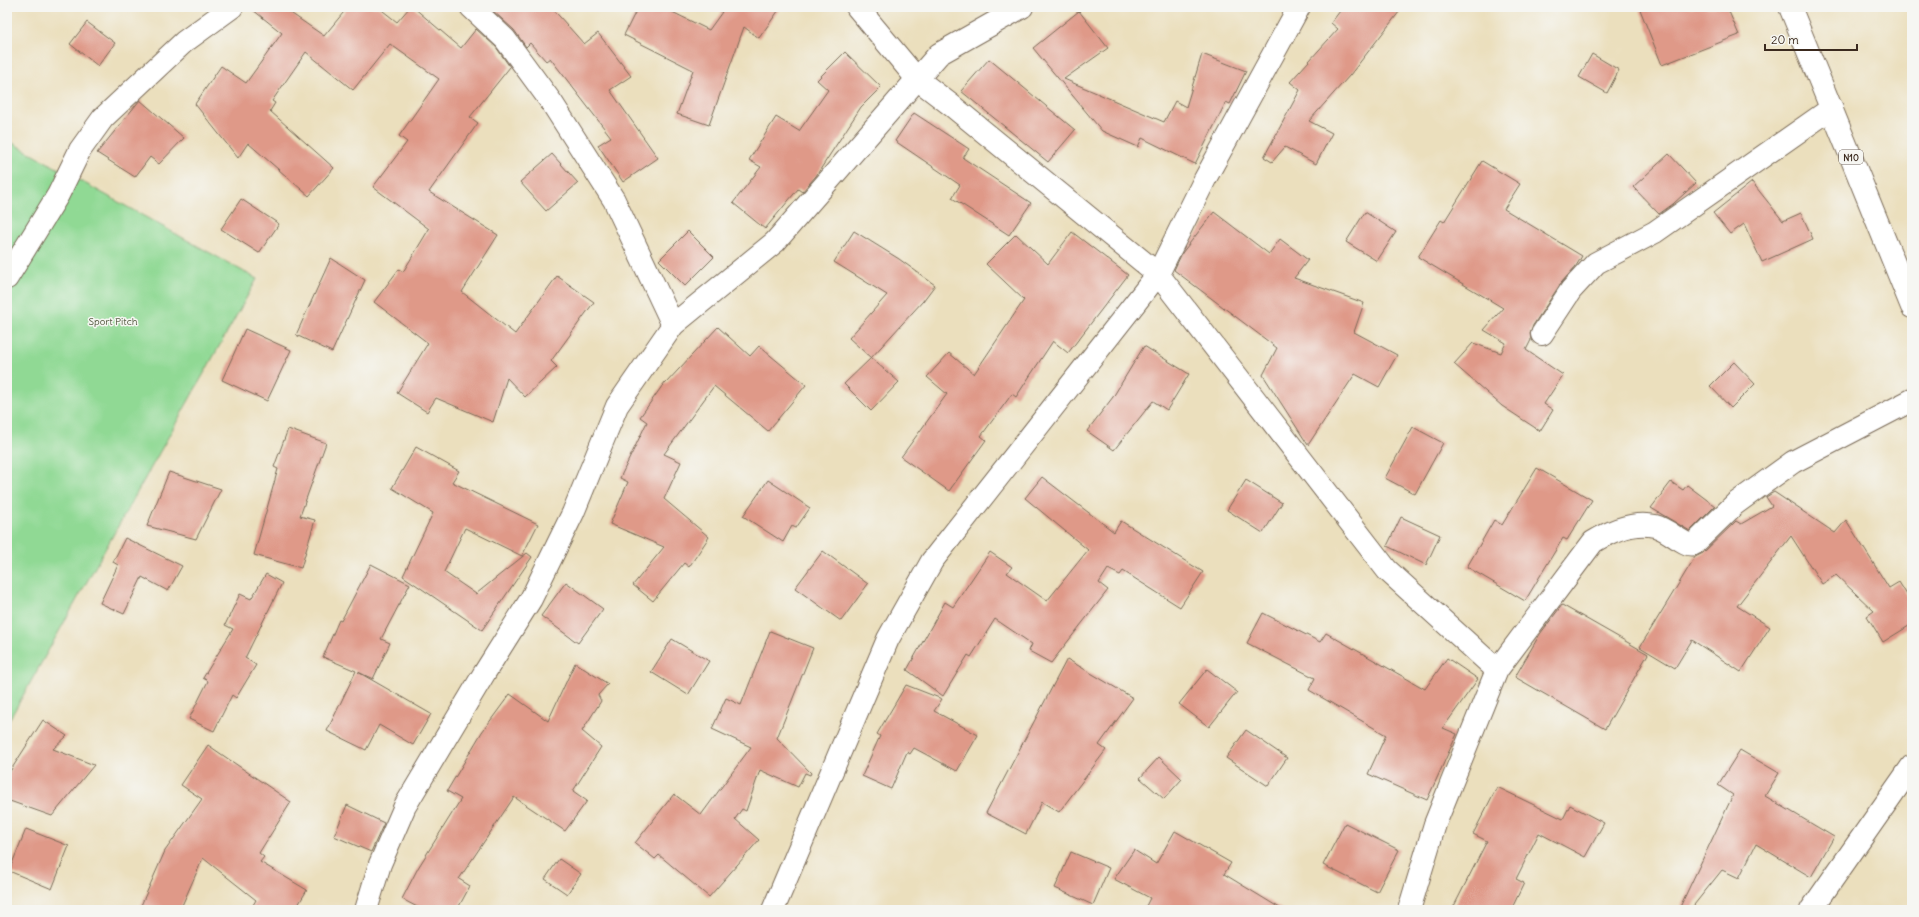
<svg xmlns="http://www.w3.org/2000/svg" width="1919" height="917" font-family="Delius,sans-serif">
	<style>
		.green { fill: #90d994; stroke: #668259 }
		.building { fill: #df9988 }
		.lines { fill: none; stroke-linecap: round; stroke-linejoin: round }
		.minor-casing { stroke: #796956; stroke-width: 24 }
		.primary-casing { stroke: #796956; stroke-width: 24 }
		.minor { stroke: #fff; stroke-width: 22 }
		.primary { stroke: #fff; stroke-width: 22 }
		.labels { text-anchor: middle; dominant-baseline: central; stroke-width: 3; stroke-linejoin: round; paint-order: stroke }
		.shield { fill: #f6f6f2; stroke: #73675e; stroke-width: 1 }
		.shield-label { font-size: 9px; font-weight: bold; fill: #3b2a1e }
		.park-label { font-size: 10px; fill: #50563c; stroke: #f6f6f2 }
	</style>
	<rect width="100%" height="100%" fill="#f6f6f2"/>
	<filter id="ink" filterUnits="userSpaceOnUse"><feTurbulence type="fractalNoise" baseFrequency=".025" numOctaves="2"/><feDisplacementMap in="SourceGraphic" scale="8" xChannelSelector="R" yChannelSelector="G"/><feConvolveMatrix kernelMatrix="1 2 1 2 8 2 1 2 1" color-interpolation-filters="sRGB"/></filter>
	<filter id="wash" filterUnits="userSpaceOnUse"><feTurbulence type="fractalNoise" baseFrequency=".012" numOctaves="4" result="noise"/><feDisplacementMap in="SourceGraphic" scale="16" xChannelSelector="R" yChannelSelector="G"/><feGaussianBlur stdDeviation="0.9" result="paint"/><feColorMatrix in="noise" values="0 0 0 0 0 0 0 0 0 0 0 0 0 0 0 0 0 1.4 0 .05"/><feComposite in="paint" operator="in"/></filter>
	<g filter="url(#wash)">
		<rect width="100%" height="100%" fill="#ebdfbd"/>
		<path class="green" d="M 7,140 L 257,279 L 7,724 Z"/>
		<g id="blocks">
			<g class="building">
				<path d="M 255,7 L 282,7 L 324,36 L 348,7 L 378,7 L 397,22 L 410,7 L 413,7 L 461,48 L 476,29 L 496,47 L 510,67 L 470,117 L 478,123 L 429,192 L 498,235 L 462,292 L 515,334 L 557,276 L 594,302 L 551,361 L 557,367 L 525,397 L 507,378 L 493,422 L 436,398 L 427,412 L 397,393 L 428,343 L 374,302 L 399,269 L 403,272 L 429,229 L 373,187 L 407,142 L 399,136 L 439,79 L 390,44 L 353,90 L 306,52 L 272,101 L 275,103 L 270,111 L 334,168 L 309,196 L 248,143 L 238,158 L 195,104 L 221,66 L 246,83 L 282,33 L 253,10 Z"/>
				<path d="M 494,7 L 551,7 L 584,44 L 598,33 L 631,76 L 610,90 L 658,158 L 623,182 L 598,145 L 611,137 L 550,58 L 546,61 L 530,43 L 526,47 L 514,30 L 492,10 Z"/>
				<path d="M 638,7 L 662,7 L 709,30 L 722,12 L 714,7 L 781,7 L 759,38 L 744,27 L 709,125 L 677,114 L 693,70 L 624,35 Z"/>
				<path d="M 1343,7 L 1403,7 L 1350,75 L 1309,121 L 1332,133 L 1316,164 L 1285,147 L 1272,162 L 1264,157 L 1300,90 L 1290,82 L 1338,29 L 1331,23 Z"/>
				<path d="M 1639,7 L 1727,7 L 1739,35 L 1662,65 Z"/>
				<path d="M 1079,11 L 1108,48 L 1064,79 L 1164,122 L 1175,101 L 1186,107 L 1202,54 L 1246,71 L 1230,104 L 1226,102 L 1195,164 L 1142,138 L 1138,147 L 1102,131 L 1033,48 Z"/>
				<path d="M 87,22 L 115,43 L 98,66 L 70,44 Z"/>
				<path d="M 845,52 L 881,87 L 861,107 L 816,176 L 802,192 L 798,189 L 765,229 L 733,203 L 761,167 L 749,160 L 776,117 L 799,131 L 828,90 L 817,80 Z"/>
				<path d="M 1592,54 L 1619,70 L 1607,93 L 1579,77 Z"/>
				<path d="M 989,59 L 1075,130 L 1048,162 L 961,91 Z"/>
				<path d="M 140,100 L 184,138 L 159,164 L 150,157 L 135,177 L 97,153 Z"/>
				<path d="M 914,113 L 969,149 L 963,158 L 1031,203 L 1009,235 L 952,198 L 960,185 L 895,141 Z"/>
				<path d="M 552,154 L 578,183 L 546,211 L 520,182 Z"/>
				<path d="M 1669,154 L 1696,183 L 1673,204 L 1659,214 L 1633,187 Z"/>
				<path d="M 1482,161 L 1520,184 L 1504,209 L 1582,256 L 1576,266 L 1561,283 L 1532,327 L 1530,333 L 1531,340 L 1526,350 L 1563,375 L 1544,404 L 1553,410 L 1540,431 L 1502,406 L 1454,364 L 1473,343 L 1501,353 L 1506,343 L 1484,330 L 1503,308 L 1418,257 L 1441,220 L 1444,222 Z"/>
				<path d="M 1752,182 L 1783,221 L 1801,213 L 1813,239 L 1762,262 L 1744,224 L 1730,234 L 1713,213 Z"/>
				<path d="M 241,199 L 279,224 L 259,253 L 221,229 Z"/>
				<path d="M 1214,212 L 1269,254 L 1280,239 L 1308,260 L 1294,278 L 1364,303 L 1354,332 L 1397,355 L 1379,387 L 1355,374 L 1308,445 L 1263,375 L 1277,348 L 1174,270 L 1182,253 Z"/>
				<path d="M 1365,212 L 1396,232 L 1377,261 L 1346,242 Z"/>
				<path d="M 688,231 L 714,257 L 685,286 L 659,260 Z"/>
				<path d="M 854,231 L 899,259 L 935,285 L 923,301 L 871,358 L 849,338 L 887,295 L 834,262 Z"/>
				<path d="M 1072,232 L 1128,275 L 1068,353 L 1053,341 L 1016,397 L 1012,394 L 981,436 L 986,440 L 949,491 L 901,457 L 947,394 L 927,377 L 949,353 L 974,374 L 1024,300 L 986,264 L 1016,234 L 1048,264 Z"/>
				<path d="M 331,258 L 365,280 L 332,352 L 296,335 Z"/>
				<path d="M 718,327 L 750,356 L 759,346 L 806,385 L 768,431 L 714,386 L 664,454 L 681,462 L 664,499 L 709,537 L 689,567 L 684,563 L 653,601 L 633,585 L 664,547 L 610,524 L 628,482 L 620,478 L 647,422 L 640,417 L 665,382 L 666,383 Z"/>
				<path d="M 245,329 L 291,350 L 267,401 L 222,380 Z"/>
				<path d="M 1144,346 L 1189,374 L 1167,410 L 1153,401 L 1114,450 L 1087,431 L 1113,397 Z"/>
				<path d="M 871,358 L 899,382 L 871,411 L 844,384 Z"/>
				<path d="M 1734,362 L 1755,384 L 1731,408 L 1710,386 Z"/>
				<path d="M 1413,427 L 1443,443 L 1415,494 L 1385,478 Z"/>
				<path d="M 288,429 L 326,443 L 300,516 L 315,520 L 301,568 L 254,555 L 278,469 L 274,467 Z"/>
				<path d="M 416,447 L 459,471 L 452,482 L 538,524 L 522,556 L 465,528 L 444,572 L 476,594 L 527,553 L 532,557 L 482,630 L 403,576 L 433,513 L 392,488 Z"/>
				<path d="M 1537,468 L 1592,500 L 1567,540 L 1563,538 L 1525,601 L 1467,567 L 1494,520 L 1502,525 Z"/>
				<path d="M 169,472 L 221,489 L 196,539 L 147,526 Z"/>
				<path d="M 1042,477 L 1114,532 L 1121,521 L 1203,572 L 1180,607 L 1123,571 L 1120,575 L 1108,569 L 1099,583 L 1108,590 L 1051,663 L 1029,651 L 1032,644 L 995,619 L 971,657 L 968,655 L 943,696 L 907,670 L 945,602 L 953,607 L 990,552 L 1012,567 L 1007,573 L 1047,601 L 1088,550 L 1025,498 Z"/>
				<path d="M 768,480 L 810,508 L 796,528 L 792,526 L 783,542 L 743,516 Z"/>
				<path d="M 1246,480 L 1282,503 L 1263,533 L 1227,510 Z"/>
				<path d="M 1671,482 L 1683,490 L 1687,485 L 1715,506 L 1690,531 L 1651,508 Z"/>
				<path d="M 1774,492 L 1835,533 L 1846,520 L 1889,588 L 1899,582 L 1912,603 L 1912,624 L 1883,642 L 1867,616 L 1874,611 L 1836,575 L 1822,584 L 1791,536 L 1737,606 L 1770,627 L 1741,672 L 1692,640 L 1675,668 L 1640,647 L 1695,557 L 1703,553 L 1736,521 L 1741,524 L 1772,506 L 1766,497 Z"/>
				<path d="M 1401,517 L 1440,535 L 1426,565 L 1387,546 Z"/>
				<path d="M 125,538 L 182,566 L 168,591 L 142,577 L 124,614 L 100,603 L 118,565 L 113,562 Z"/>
				<path d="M 823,551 L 868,584 L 841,621 L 795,588 Z"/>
				<path d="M 371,564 L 410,584 L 381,639 L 390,643 L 373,679 L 358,672 L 431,714 L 413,745 L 379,725 L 366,750 L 327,731 L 356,671 L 323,657 L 339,620 L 341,621 Z"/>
				<path d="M 266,574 L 282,583 L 245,658 L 256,665 L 236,698 L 232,695 L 214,731 L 189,719 L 208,681 L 203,678 L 233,629 L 225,625 L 240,594 L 251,599 Z"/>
				<path d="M 566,582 L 603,609 L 578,643 L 541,616 Z"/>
				<path d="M 1562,605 L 1648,654 L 1605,729 L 1515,677 L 1540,634 Z"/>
				<path d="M 1263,613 L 1320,642 L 1326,633 L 1425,689 L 1447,658 L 1478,679 L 1443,728 L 1457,734 L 1427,800 L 1368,774 L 1386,735 L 1309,690 L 1315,678 L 1247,643 Z"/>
				<path d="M 770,631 L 813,648 L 777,738 L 811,773 L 810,775 L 805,773 L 798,787 L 760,770 L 746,811 L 742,809 L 735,819 L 759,840 L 709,897 L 659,855 L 655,859 L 635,843 L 674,794 L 701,815 L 751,747 L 712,729 L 726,698 L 741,705 Z"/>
				<path d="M 672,639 L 709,661 L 688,695 L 651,672 Z"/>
				<path d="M 1067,659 L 1133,698 L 1099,745 L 1106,750 L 1059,812 L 1042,802 L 1026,834 L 986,813 Z"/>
				<path d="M 575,663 L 608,684 L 598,695 L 601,701 L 582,731 L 601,747 L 573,791 L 587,801 L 565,831 L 514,797 L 459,879 L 470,886 L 457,910 L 423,910 L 402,899 L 418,868 L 461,799 L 447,791 L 482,732 L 510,694 L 548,721 Z"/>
				<path d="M 1207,669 L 1237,692 L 1209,727 L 1179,704 Z"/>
				<path d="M 906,685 L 942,699 L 934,711 L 978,735 L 957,771 L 914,748 L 910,754 L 907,752 L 891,789 L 862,776 L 880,736 L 877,734 Z"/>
				<path d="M 43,720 L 67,736 L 53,749 L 94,765 L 52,816 L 7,800 L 7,776 Z"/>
				<path d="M 1246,730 L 1287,758 L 1268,786 L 1226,758 Z"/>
				<path d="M 208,745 L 291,802 L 259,853 L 264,857 L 260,862 L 307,890 L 295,910 L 250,910 L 256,900 L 203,858 L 180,910 L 139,910 L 165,851 L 202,799 L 181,785 Z"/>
				<path d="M 1740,750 L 1779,773 L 1765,796 L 1834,837 L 1811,877 L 1756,844 L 1739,878 L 1722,870 L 1690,910 L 1685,910 L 1680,907 L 1733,795 L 1718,785 Z"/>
				<path d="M 1159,757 L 1182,779 L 1164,799 L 1140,778 Z"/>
				<path d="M 1497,787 L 1563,819 L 1570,805 L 1604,823 L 1585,857 L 1539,833 L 1516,879 L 1524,883 L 1511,910 L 1452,910 L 1487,841 L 1473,834 Z"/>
				<path d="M 347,805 L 384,823 L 371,852 L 334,836 Z"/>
				<path d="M 1345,823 L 1399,850 L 1377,892 L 1323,865 Z"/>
				<path d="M 26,829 L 69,846 L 52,889 L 9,871 Z"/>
				<path d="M 1175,831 L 1231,863 L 1224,874 L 1283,910 L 1144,910 L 1150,898 L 1114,879 L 1134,850 L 1156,864 Z"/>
				<path d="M 1071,852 L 1109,868 L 1093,905 L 1055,888 Z"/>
				<path d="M 559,859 L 581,874 L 567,894 L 545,879 Z"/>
			</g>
		</g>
	</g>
	<g filter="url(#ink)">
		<use href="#blocks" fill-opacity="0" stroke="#796956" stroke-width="1"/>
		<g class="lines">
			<g class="minor-casing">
				<g id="minor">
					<path d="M 471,7 L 505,39 L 552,103 L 614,200 L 673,325"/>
					<path d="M 857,7 L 917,79 L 951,105 L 1158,274 L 1387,570 L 1497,670"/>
					<path d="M 7,278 L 58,195 L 80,150 L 103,118 L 184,42 L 232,7"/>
					<path d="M 1542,334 L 1571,290 L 1596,263 L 1655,232 L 1832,108"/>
					<path d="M 366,910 L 380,864 L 405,806 L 485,672 L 531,599 L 573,513 L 617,406 L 673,325 L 775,242 L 939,54 L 1022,7"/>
					<path d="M 773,910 L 888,639 L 932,561 L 1158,274 L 1205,179 L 1299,7"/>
					<path d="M 1409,910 L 1435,824 L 1497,670 L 1593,542 C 1612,530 1633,521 1655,526 C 1663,528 1671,534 1677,538 C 1683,541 1688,546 1694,544 L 1735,504 L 1793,462 L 1912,400"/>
					<path d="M 1811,910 L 1912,766"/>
				</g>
			</g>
			<g class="primary-casing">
				<path id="primary" d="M 1790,7 L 1912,307"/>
			</g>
			<use href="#minor" class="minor"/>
			<use href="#primary" class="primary"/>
		</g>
	</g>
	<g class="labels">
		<rect class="shield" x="1839" y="150" width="24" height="14" rx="3"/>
		<g class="shield-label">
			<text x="1851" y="157">N10</text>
		</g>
		<g class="park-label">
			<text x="113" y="321">Sport Pitch</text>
		</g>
	</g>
	<rect width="1919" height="917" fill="none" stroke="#f6f6f2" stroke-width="24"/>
	<path d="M1765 44v6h92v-6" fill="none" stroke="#3b2a1e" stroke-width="2"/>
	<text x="1771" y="44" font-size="12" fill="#3b2a1e" stroke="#f6f6f2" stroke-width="3" paint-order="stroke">20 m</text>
</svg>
